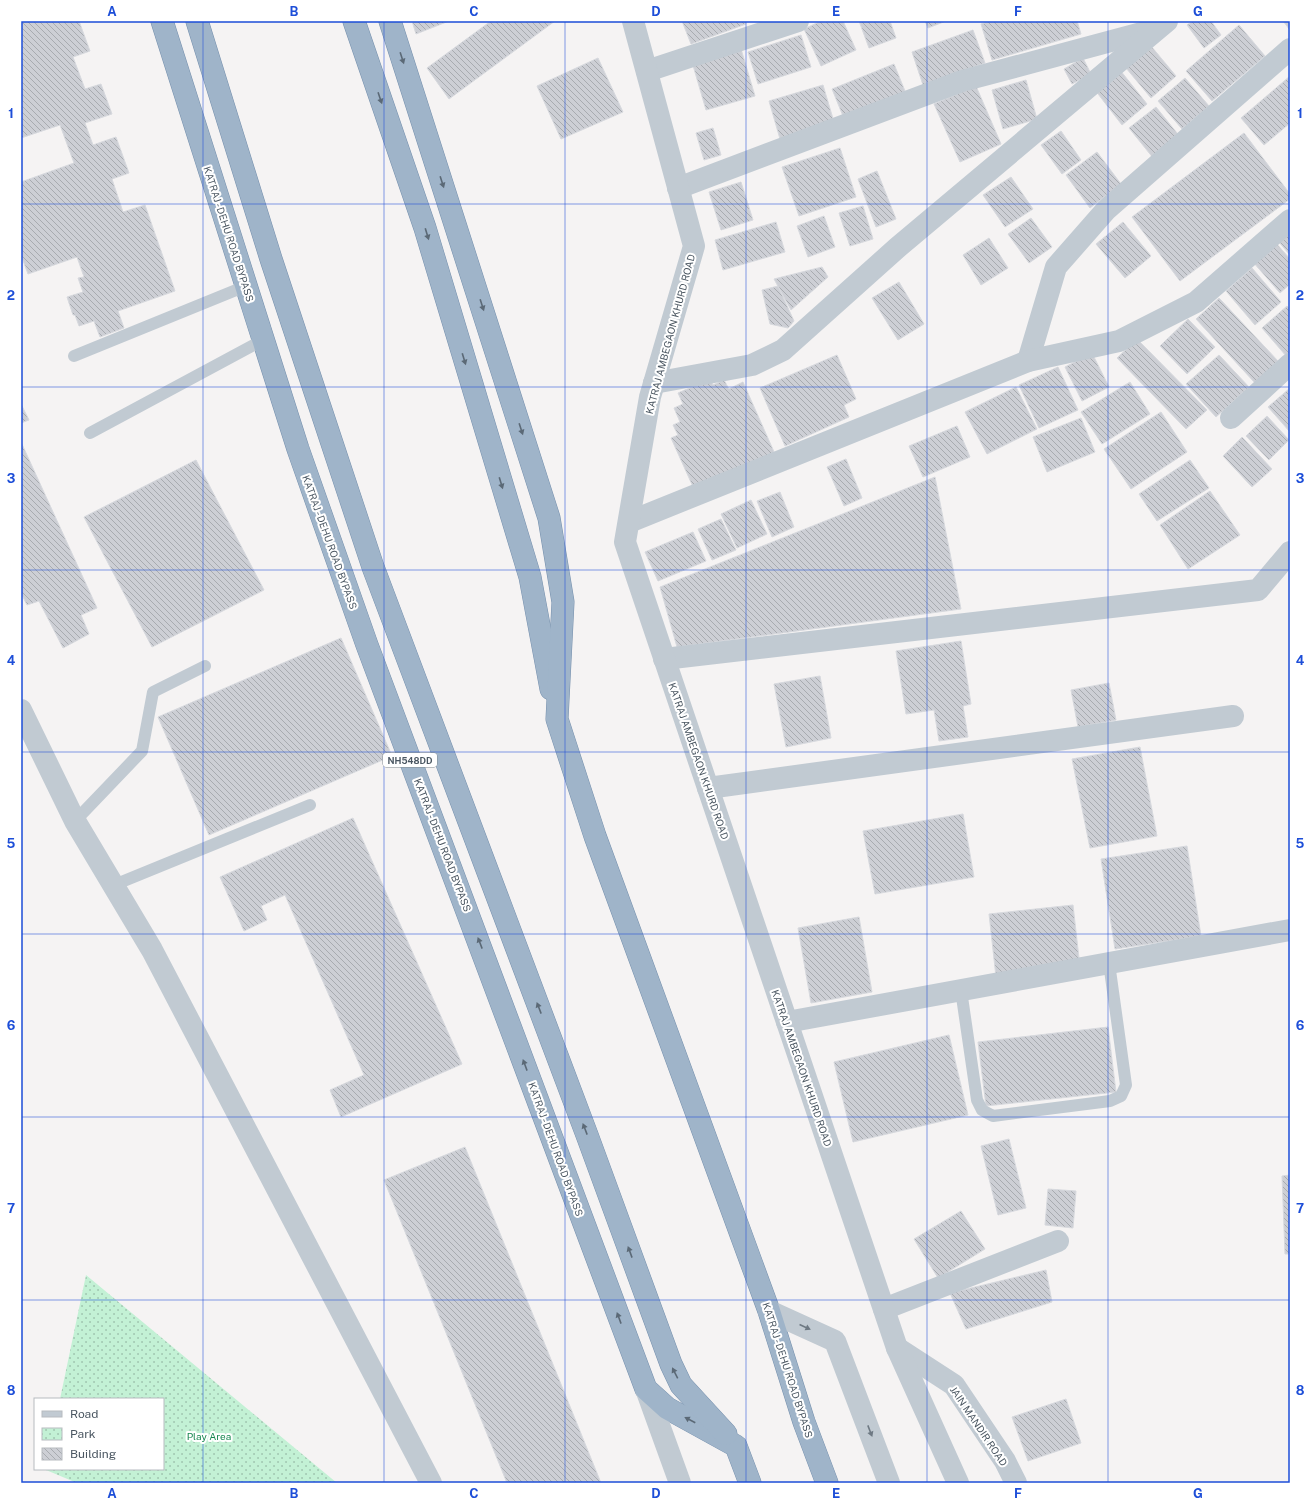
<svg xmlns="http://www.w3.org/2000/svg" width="1311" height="1504" font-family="'Public Sans',sans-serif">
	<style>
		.park { fill: url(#park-dots) }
		.building { fill: url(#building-back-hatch); stroke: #d7d9de }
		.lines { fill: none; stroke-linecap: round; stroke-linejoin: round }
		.trunk-casing { stroke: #7690ad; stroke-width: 23 }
		.service { stroke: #c1cad2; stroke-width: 12 }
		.minor { stroke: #c1cad2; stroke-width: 22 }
		.tertiary { stroke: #c1cad2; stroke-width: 22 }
		.trunk { stroke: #9fb4c9; stroke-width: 22 }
		.oneway { fill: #5b6976 }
		.oneway2 { fill: #6e7983 }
		.grid { fill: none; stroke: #1d4ed8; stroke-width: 1; stroke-opacity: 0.55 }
		.labels { text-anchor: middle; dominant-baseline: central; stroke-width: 4; stroke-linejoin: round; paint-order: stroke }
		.shield { fill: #fff; stroke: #808990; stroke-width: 1 }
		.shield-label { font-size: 9px; font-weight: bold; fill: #4a5661 }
		.street-label { font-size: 10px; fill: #4a5661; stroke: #fff }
		.park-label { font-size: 10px; fill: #17864f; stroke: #fff }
		.neatline { fill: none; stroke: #1d4ed8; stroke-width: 1.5 }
		.grid-label { font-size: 13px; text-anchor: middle; font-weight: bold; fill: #1d4ed8 }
	</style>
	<defs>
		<pattern id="park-dots" width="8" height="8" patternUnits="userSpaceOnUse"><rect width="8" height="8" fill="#c3f1d5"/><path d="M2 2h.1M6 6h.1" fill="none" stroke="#a0c6b0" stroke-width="1.8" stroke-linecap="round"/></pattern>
		<pattern id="building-back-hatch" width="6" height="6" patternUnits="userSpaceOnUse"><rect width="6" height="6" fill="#cdcfd5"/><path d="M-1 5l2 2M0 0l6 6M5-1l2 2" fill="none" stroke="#a8abb0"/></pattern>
	</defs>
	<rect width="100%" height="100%" fill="#f5f3f3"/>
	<path class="park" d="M 86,1275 L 337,1483 L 77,1483 L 46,1470 L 163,1469 L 163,1399 L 60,1399 Z"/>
	<g class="building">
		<path d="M 21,21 L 79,21 L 90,51 L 73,57 L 85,89 L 101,84 L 112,114 L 85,123 L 93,145 L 116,137 L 129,173 L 112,179 L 123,212 L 145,205 L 175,291 L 118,311 L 124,328 L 100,337 L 94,321 L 79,326 L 75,315 L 73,315 L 67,297 L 83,292 L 78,278 L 84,277 L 77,257 L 28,274 L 21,255 L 21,182 L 74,163 L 60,125 L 21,138 Z"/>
		<path d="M 412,21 L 449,21 L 416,34 Z"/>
		<path d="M 491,21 L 555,21 L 449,99 L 427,68 Z"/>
		<path d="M 682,21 L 745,21 L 746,24 L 691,44 Z"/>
		<path d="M 821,21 L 843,21 L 856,50 L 821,66 L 804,29 Z"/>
		<path d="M 859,21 L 890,21 L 896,38 L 869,48 Z"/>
		<path d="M 925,21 L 946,21 L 928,28 Z"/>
		<path d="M 991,21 L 1077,21 L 1081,34 L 992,60 L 981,24 Z"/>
		<path d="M 1193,21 L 1211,21 L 1221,35 L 1204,48 L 1187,25 Z"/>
		<path d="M 1283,21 L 1290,21 L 1290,30 Z"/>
		<path d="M 1239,25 L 1265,56 L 1212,101 L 1186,71 Z"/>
		<path d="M 973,30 L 985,63 L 923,85 L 912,52 Z"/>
		<path d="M 801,35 L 811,67 L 758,84 L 748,52 Z"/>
		<path d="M 1151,46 L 1176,76 L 1151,98 L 1126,68 Z"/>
		<path d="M 741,49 L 755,96 L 706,110 L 692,62 Z"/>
		<path d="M 598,58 L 623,112 L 561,139 L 537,86 Z"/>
		<path d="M 1083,58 L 1091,74 L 1072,84 L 1064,69 Z"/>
		<path d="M 894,64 L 907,96 L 845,121 L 832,89 Z"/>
		<path d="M 1120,70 L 1147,104 L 1122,125 L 1095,90 Z"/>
		<path d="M 1290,76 L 1290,123 L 1264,145 L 1241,118 Z"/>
		<path d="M 1185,78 L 1209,106 L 1182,129 L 1158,101 Z"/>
		<path d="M 1026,80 L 1037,119 L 1003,129 L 992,90 Z"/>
		<path d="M 823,85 L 834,122 L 780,139 L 769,101 Z"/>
		<path d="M 976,86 L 1001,144 L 960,162 L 934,104 Z"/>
		<path d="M 1156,107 L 1181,138 L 1154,159 L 1129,128 Z"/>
		<path d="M 713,128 L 721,155 L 704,160 L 696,133 Z"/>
		<path d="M 1061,131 L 1081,160 L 1062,174 L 1041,145 Z"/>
		<path d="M 1244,133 L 1290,194 L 1290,199 L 1180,281 L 1132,217 Z"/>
		<path d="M 840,148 L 856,197 L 799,216 L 782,167 Z"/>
		<path d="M 1097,152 L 1121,184 L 1090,208 L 1066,175 Z"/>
		<path d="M 877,171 L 896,219 L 876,227 L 858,179 Z"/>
		<path d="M 1011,177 L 1033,209 L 1005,227 L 983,195 Z"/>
		<path d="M 741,182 L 753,220 L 721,230 L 709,192 Z"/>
		<path d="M 863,206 L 873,239 L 850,246 L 839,213 Z"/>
		<path d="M 824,216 L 835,247 L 808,257 L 797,226 Z"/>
		<path d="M 1031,218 L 1052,247 L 1029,263 L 1008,234 Z"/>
		<path d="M 776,222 L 785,252 L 723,270 L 715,240 Z"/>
		<path d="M 1123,222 L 1151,256 L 1125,278 L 1096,244 Z"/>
		<path d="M 1290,231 L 1290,255 L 1278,241 Z"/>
		<path d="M 989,238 L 1008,268 L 981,285 L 963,255 Z"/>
		<path d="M 1275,242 L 1290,259 L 1290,284 L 1280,293 L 1253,262 Z"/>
		<path d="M 822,267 L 828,277 L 791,310 L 774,279 Z"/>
		<path d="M 1252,268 L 1281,302 L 1255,325 L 1226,291 Z"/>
		<path d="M 899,282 L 924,324 L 898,340 L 872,298 Z"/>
		<path d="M 778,286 L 794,321 L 788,328 L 770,324 L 762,290 Z"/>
		<path d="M 1219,298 L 1278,361 L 1255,383 L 1196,319 Z"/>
		<path d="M 1287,306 L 1290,309 L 1290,354 L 1287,357 L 1262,328 Z"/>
		<path d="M 1188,319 L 1215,347 L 1187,374 L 1160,346 Z"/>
		<path d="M 1137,339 L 1207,410 L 1186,429 L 1117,358 Z"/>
		<path d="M 1092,353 L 1109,387 L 1082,401 L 1065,367 Z"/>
		<path d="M 837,355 L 856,399 L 844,405 L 849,417 L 785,446 L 760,388 Z"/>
		<path d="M 1219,355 L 1249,387 L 1216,417 L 1186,384 Z"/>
		<path d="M 1058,367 L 1078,410 L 1039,428 L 1019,385 Z"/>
		<path d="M 710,379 L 713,385 L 724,380 L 729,389 L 743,382 L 775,454 L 694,489 L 671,438 L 678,435 L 673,425 L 680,422 L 674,408 L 683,404 L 678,393 Z"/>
		<path d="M 1130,382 L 1150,414 L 1102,444 L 1081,412 Z"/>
		<path d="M 1016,387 L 1037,429 L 987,454 L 965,412 Z"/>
		<path d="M 1290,388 L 1290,432 L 1268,407 Z"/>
		<path d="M 21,404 L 29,420 L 21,423 Z"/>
		<path d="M 1161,412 L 1187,452 L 1131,489 L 1104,449 Z"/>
		<path d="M 1267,416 L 1289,440 L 1269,460 L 1246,436 Z"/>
		<path d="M 1081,418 L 1095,452 L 1047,472 L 1033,437 Z"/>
		<path d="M 957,426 L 970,457 L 923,477 L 909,446 Z"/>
		<path d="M 1242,437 L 1272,469 L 1252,487 L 1223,456 Z"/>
		<path d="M 21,442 L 97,608 L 81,615 L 89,634 L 63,648 L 39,601 L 27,605 L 21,593 Z"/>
		<path d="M 846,459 L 862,498 L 844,506 L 827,467 Z"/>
		<path d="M 196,460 L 264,590 L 152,647 L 84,517 Z"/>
		<path d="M 1190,460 L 1209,488 L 1157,521 L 1139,494 Z"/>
		<path d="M 935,477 L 961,609 L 677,647 L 660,587 Z"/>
		<path d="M 1210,491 L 1240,535 L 1188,569 L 1160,525 Z"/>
		<path d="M 780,492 L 794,527 L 772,537 L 757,501 Z"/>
		<path d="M 751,500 L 767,534 L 737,548 L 721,514 Z"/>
		<path d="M 721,519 L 736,550 L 712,560 L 698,529 Z"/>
		<path d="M 693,532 L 706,561 L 658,581 L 645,552 Z"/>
		<path d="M 341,638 L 392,756 L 209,835 L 158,717 Z"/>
		<path d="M 961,641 L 971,704 L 963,706 L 968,737 L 939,741 L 934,710 L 906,714 L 896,651 Z"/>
		<path d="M 820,676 L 831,738 L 786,747 L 774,684 Z"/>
		<path d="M 1109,683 L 1116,720 L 1078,727 L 1071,690 Z"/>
		<path d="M 1140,747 L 1157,836 L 1090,848 L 1072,759 Z"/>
		<path d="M 963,814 L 974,877 L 875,894 L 863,831 Z"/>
		<path d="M 353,818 L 462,1064 L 341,1117 L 330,1090 L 364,1075 L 285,895 L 261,906 L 267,920 L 244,931 L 220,877 Z"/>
		<path d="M 1187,846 L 1201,936 L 1115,949 L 1101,859 Z"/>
		<path d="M 1073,905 L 1080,967 L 996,977 L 989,914 Z"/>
		<path d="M 859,917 L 872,992 L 811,1003 L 798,928 Z"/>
		<path d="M 1108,1027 L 1116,1092 L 986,1106 L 978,1042 Z"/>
		<path d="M 949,1035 L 968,1115 L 853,1142 L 834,1062 Z"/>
		<path d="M 1009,1139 L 1026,1208 L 998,1215 L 981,1146 Z"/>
		<path d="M 465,1147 L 601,1483 L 507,1483 L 384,1180 Z"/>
		<path d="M 1290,1175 L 1290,1254 L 1285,1254 L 1282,1176 Z"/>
		<path d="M 1048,1189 L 1076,1191 L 1073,1228 L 1045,1225 Z"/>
		<path d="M 961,1211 L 985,1249 L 938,1278 L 914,1239 Z"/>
		<path d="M 1046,1270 L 1052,1302 L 966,1329 L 950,1293 Z"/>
		<path d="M 1066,1399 L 1081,1443 L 1028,1461 L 1012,1417 Z"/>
	</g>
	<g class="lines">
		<g class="trunk-casing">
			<g id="trunk">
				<path d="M 162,21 L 298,449 L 367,645 L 646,1389 L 667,1408 L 736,1446 L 750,1483"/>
				<path d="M 197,21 L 271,259 L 373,567 L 587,1135 L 671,1364 L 681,1385 L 726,1434"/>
				<path d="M 354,21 L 425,228 L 530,577 L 551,689"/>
				<path d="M 390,21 L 549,518 L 563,602 L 557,719 L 595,836 L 769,1311 L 804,1422 L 827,1483"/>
			</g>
		</g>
		<g class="service">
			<path d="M 74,356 L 246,286"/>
			<path d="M 90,433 L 263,340"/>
			<path d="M 75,821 L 142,751 L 153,692 L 205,666"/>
			<path d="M 114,885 L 310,805"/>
			<path d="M 961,990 L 977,1100 L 982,1110 L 993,1116 L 1110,1101 L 1121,1096 L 1126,1085 L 1109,963"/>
		</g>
		<g class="minor">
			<path d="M 647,71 L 798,21"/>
			<path d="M 678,188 L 962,81 L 1156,29"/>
			<path d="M 1028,361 L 1056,267 L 1106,210 L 1290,49"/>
			<path d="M 1231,418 L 1290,364"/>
			<path d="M 629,522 L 1028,361 L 1119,341 L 1196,302 L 1290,220"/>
			<path d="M 664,659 L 1258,590 L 1290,552"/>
			<path d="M 21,710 L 75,821 L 152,950 L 431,1483"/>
			<path d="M 708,788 L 1233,716"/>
			<path d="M 787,1022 L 1290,930"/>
			<path d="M 884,1309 L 1058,1241"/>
			<path d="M 769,1311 L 835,1341 L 889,1483"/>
			<path d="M 897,1348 L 954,1385 L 1005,1461 L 1016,1483"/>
			<path d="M 646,1389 L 680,1483"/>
		</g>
		<g class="tertiary">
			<path d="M 633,21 L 694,246 L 650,397 L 625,542 L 897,1348 L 958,1483"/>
			<path d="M 654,383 L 752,365 L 783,350 L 897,248 L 1167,21"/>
		</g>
		<use href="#trunk" class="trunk"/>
	</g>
	<defs><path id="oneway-solid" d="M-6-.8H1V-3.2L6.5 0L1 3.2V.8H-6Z"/></defs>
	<g class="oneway">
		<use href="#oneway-solid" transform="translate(402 58) rotate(72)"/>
		<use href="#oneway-solid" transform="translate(380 98) rotate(71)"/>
		<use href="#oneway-solid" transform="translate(442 182) rotate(72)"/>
		<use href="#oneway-solid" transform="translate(427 234) rotate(73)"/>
		<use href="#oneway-solid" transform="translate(482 305) rotate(72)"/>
		<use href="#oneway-solid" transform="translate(464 359) rotate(73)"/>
		<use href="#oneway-solid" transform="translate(521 429) rotate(72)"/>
		<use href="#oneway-solid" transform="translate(501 483) rotate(73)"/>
		<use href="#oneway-solid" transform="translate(480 943) rotate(-111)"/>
		<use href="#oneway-solid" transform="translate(539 1008) rotate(-111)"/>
		<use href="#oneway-solid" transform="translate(525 1065) rotate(-110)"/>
		<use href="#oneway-solid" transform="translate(585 1129) rotate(-111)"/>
		<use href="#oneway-solid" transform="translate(630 1252) rotate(-110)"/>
		<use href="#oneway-solid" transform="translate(619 1318) rotate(-110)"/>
		<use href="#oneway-solid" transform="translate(675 1373) rotate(-117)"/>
		<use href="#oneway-solid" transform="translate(690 1420) rotate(-152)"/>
	</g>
	<g class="oneway2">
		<use href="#oneway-solid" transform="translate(805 1327) rotate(25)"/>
		<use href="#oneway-solid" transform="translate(870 1431) rotate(69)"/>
	</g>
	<path class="grid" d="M 203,21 L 203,1483M 384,21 L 384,1483M 565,21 L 565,1483M 746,21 L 746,1483M 927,21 L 927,1483M 1108,21 L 1108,1483M 21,204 L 1290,204M 21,387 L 1290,387M 21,570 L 1290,570M 21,752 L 1290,752M 21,934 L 1290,934M 21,1117 L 1290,1117M 21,1300 L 1290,1300"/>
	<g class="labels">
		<rect class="shield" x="383" y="753" width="54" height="14" rx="3"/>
		<g class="shield-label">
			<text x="410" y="760">NH548DD</text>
		</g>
		<g class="street-label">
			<text transform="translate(229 234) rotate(72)">KATRAJ - DEHU ROAD BYPASS</text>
			<text transform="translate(670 334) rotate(-75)">KATRAJ AMBEGAON KHURD ROAD</text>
			<text transform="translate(330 542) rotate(70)">KATRAJ - DEHU ROAD BYPASS</text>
			<text transform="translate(699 761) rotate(71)">KATRAJ AMBEGAON KHURD ROAD</text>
			<text transform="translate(443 845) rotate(69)">KATRAJ - DEHU ROAD BYPASS</text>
			<text transform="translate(802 1068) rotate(71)">KATRAJ AMBEGAON KHURD ROAD</text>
			<text transform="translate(556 1149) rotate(70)">KATRAJ - DEHU ROAD BYPASS</text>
			<text transform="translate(788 1370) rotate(72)">KATRAJ - DEHU ROAD BYPASS</text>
			<text transform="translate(979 1426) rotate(56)">JAIN MANDIR ROAD</text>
		</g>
		<g class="park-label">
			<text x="209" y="1436">Play Area</text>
		</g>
	</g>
	<rect width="1311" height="1504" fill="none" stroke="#ffffff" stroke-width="44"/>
	<rect x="34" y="1398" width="130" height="72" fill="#ffffff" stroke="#b7bbc0"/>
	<rect x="42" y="1411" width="20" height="6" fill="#c1cad2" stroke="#b7bbc0"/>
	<text x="70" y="1418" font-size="12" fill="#4a5661">Road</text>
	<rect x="42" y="1428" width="20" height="12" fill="url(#park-dots)" stroke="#b7bbc0"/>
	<text x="70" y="1438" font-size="12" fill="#4a5661">Park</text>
	<rect x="42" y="1448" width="20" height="12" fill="url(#building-back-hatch)" stroke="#b7bbc0"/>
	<text x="70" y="1458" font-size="12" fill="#4a5661">Building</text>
	<rect x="22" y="22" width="1267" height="1460" class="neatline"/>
	<g class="grid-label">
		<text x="112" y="16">A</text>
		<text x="294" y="16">B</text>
		<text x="474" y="16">C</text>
		<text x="656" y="16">D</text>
		<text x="836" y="16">E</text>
		<text x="1018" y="16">F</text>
		<text x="1198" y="16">G</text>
		<text x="11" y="118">1</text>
		<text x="1300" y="118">1</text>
		<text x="11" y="300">2</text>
		<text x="1300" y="300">2</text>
		<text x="11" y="483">3</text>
		<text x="1300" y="483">3</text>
		<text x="11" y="665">4</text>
		<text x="1300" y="665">4</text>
		<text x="11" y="848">5</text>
		<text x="1300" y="848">5</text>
		<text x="11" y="1030">6</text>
		<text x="1300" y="1030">6</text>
		<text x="11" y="1213">7</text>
		<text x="1300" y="1213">7</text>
		<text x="11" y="1395">8</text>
		<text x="1300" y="1395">8</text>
		<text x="112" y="1498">A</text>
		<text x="294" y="1498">B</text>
		<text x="474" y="1498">C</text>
		<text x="656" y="1498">D</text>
		<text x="836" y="1498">E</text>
		<text x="1018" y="1498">F</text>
		<text x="1198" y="1498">G</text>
	</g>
</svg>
